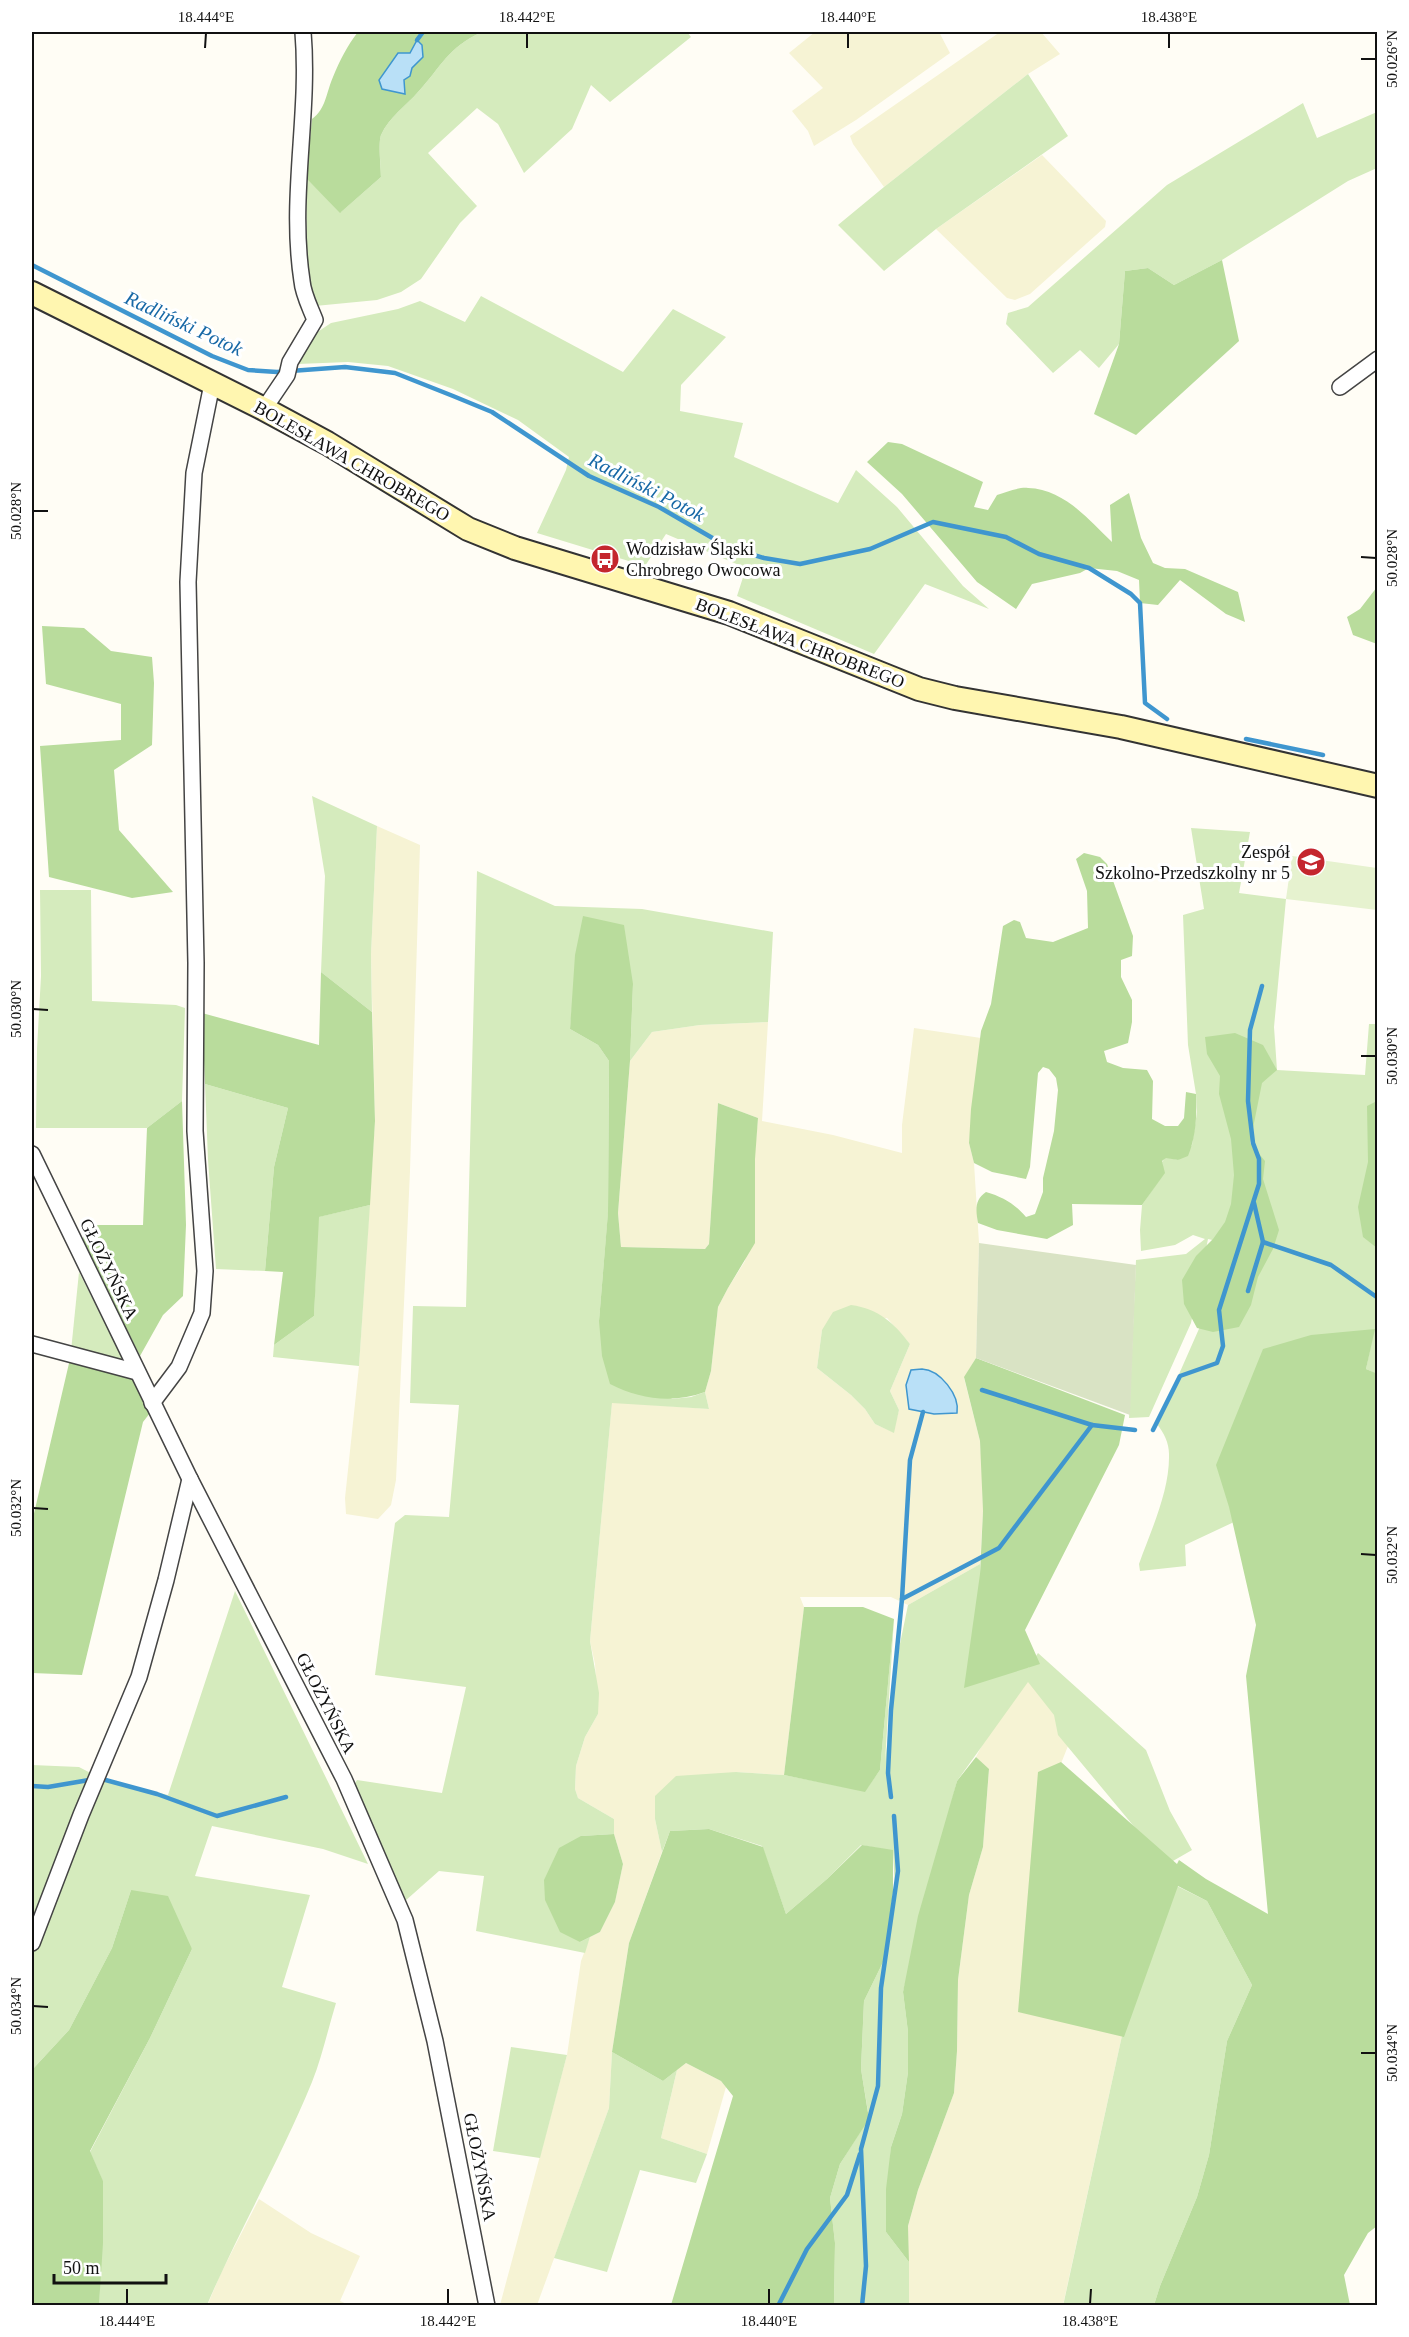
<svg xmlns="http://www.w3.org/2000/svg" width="1409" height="2337" font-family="Georgia,serif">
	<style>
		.farmland { fill: #f6f3d4; fill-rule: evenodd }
		.green { fill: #d5ebbd }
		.forest { fill: #b9dc9c }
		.cemetery { fill: #d9e3c4 }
		.pitch { fill: #e6f2cf }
		.water { fill: #b9e0f7; stroke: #3f96cf; stroke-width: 1.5 }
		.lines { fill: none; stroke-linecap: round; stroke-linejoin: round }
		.stream { stroke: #3f96cf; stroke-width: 4.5 }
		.street-casing { stroke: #444; stroke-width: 18 }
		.secondary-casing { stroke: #333; stroke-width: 26 }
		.street { stroke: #fff; stroke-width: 15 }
		.secondary { stroke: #fff6b0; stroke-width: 22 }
		.ticks { fill: none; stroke: #111; stroke-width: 2 }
		.labels { text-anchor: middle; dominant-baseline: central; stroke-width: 6; stroke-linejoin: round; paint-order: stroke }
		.street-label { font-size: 18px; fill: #111; stroke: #fff }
		.poi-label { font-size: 18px; fill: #111; stroke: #fff; text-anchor: start }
		.water-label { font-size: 20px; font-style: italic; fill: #1768a6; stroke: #fff }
		.neatline { fill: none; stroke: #111; stroke-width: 2 }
		.ticks-label { font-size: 15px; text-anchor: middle; fill: #111 }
	</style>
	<rect width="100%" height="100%" fill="#fffdf5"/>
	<g class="farmland">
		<path d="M 815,32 L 939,32 L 950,53 L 856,120 L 814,146 L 808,131 L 792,111 L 823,88 L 789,53 Z"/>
		<path d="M 1000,32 L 1041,32 L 1060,54 L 1028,74 L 884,187 L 853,144 L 850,136 Z"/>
		<path d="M 1042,155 L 1106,221 L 1105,227 L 1030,294 L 1015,300 L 1007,298 L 936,229 Z"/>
		<path d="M 377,826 L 420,845 L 410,1171 L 396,1480 L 391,1505 L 378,1519 L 346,1514 L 345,1498 L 359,1366 L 375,1121 L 371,954 Z"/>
		<path d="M 768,1022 L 762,1121 L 833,1135 L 902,1153 L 902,1125 L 914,1028 L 981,1038 L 969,1143 L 974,1163 L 979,1243 L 976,1358 L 964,1378 L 980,1441 L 982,1467 L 983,1511 L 980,1564 L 908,1605 L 891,1597 L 800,1597 L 804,1607 L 784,1775 L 736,1772 L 655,1819 L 662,1852 L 629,1943 L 612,2052 L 609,2108 L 537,2305 L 500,2305 L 567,2055 L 581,1961 L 590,1937 L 600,1932 L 615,1902 L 623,1864 L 614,1834 L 614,1819 L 578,1798 L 575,1789 L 576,1766 L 585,1737 L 598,1714 L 595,1664 L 590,1641 L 612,1402 L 709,1409 L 705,1392 L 711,1371 L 718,1307 L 728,1288 L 745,1261 L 758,1118 L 718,1103 L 709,1244 L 705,1249 L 621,1247 L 618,1213 L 630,1061 L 652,1032 L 700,1025 ZM 887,1318 L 910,1344 L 890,1391 L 899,1410 L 893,1432 L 875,1424 L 865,1409 L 851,1395 L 817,1368 L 822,1330 Z"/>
		<path d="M 1024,1661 L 1072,1736 L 1042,1811 L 1123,2031 L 1063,2305 L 909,2305 L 908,2226 L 918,2190 L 954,2093 L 957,2051 L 958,1980 L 969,1895 L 983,1847 L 989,1770 L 976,1757 Z"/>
		<path d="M 686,2063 L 721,2081 L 726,2087 L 707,2154 L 661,2138 L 677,2070 Z"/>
		<path d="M 259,2199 L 311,2233 L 360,2256 L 340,2301 L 349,2305 L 207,2306 L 221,2273 Z"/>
	</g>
	<g class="green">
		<path d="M 482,32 L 687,32 L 691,37 L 610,102 L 591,85 L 572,129 L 524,173 L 498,124 L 477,108 L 428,153 L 477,206 L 460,223 L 421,279 L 401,292 L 377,300 L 315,306 L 307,274 L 306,178 L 341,212 L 381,177 C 381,167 378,143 381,135 C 389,117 406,106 418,92 C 442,66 447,48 482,32 Z"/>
		<path d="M 1028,74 L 1068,136 L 936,229 L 884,271 L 838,225 L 884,187 Z"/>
		<path d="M 1303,103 L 1317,138 L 1377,112 L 1377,168 L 1348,181 L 1222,260 L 1174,285 L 1148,268 L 1125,271 L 1119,344 L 1099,368 L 1080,350 L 1053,373 L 1006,324 L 1008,313 L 1028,307 L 1167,185 Z"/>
		<path d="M 481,296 L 623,372 L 673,309 L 726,337 L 681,385 L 680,411 L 743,423 L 734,457 L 838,503 L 856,470 L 897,507 L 963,586 L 989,609 L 925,584 L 874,654 L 737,596 L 746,568 L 666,534 L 645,566 L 537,533 L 566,470 L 569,457 L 518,420 L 453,389 L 388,366 L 348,362 L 298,364 L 313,335 L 331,323 L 398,309 L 420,301 L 465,322 Z"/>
		<path d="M 312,796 L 377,826 L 371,954 L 372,1012 L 321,972 L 325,876 Z"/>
		<path d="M 1191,828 L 1250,832 L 1239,893 L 1286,899 L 1274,1027 L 1277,1070 L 1365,1075 L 1369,1024 L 1377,1024 L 1377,1374 L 1366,1369 L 1374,1329 L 1234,1522 L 1185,1545 L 1186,1566 L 1140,1571 L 1139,1564 C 1151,1530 1170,1491 1169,1454 C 1169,1443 1164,1433 1157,1424 L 1202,1322 L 1221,1242 L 1208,1239 L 1191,1323 L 1149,1417 L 1129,1418 L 1136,1260 L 1186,1254 L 1205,1239 L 1193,1235 L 1175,1245 L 1141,1251 L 1140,1230 L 1142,1205 L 1164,1173 L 1162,1162 L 1166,1157 L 1178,1160 L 1192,1145 L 1197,1112 L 1196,1094 L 1188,1045 L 1183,915 L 1204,909 Z"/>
		<path d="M 477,871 L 555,906 L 642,909 L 773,932 L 768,1022 L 700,1025 L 652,1032 L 630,1061 L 633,984 L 573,998 L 570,1029 L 598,1045 L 609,1061 L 608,1213 L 599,1321 L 672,1399 L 691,1397 L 705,1392 L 709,1409 L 612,1403 L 590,1641 L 599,1693 L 598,1714 L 585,1737 L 576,1766 L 575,1789 L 578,1798 L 614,1819 L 614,1834 L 581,1836 L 580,1942 L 590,1937 L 585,1953 L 476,1931 L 484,1876 L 439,1871 L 405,1901 L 354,1785 L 357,1780 L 442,1793 L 466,1687 L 375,1675 L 395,1523 L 405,1515 L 449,1517 L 459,1405 L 410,1403 L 413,1306 L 466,1307 Z"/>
		<path d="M 40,890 L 91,890 L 92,1001 L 176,1005 L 185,1008 L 182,1101 L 147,1128 L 36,1128 L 37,1049 L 41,976 Z"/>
		<path d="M 205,1084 L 288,1108 L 274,1167 L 265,1271 L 216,1269 L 208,1160 Z"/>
		<path d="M 370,1205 L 359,1366 L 273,1357 L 274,1345 L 314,1316 L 318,1217 Z"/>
		<path d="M 79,1272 L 123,1359 L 114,1362 L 71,1351 Z"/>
		<path d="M 851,1305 C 879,1309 894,1323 910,1344 L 890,1391 L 899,1410 L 894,1433 L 875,1424 L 865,1409 L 851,1395 L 817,1368 L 822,1330 L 833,1312 Z"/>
		<path d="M 980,1564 L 980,1574 L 1028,1668 L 1038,1653 L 1146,1750 L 1170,1811 L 1192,1850 L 1166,1865 L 1058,1735 L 1054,1715 L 1028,1682 L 957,1781 L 903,1992 L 908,2032 L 908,2072 L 902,2114 L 891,2147 L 886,2232 L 909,2262 L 909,2305 L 834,2305 L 835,2243 L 830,2198 L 840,2164 L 869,2118 L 861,2069 L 864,2001 L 885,1958 L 895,1889 L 893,1851 L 861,1845 L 827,1879 L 786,1914 L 762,1846 L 709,1829 L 670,1831 L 662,1852 L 655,1819 L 655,1796 L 676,1776 L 736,1772 L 784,1775 L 865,1791 L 880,1770 L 894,1619 L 885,1762 L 896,1663 L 908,1605 Z"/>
		<path d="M 235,1591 L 368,1864 L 323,1849 L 212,1826 L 195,1876 L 310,1895 L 282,1987 L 336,2003 C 328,2029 322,2057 312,2082 C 281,2158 239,2230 207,2305 L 99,2305 L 103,2182 L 90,2152 L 150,2038 L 192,1949 L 131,1890 L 112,1948 L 69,2030 L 32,2070 L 32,1765 L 79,1767 L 102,1779 L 168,1795 Z"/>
		<path d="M 1173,1884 L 1207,1901 L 1252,1985 L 1227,2041 L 1209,2155 L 1197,2197 L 1160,2286 L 1154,2305 L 1063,2306 L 1123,2031 Z"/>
		<path d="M 511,2047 L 567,2055 L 540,2158 L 493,2151 Z"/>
		<path d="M 612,2052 L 663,2081 L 677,2070 L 661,2138 L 707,2154 L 696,2183 L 640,2170 L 607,2272 L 554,2258 L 609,2108 Z"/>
	</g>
	<g class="forest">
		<path d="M 358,32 L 482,32 C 447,48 442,66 418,92 C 406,106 389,117 381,135 C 378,143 381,167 381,177 L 340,213 L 306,178 L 312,119 C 326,109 326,93 333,77 C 340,60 347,46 358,32 Z"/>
		<path d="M 1222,260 L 1239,341 L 1136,435 L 1094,414 L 1119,344 L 1125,271 L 1148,268 L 1174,285 Z"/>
		<path d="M 888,442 L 902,444 L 983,482 L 974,507 L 988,510 L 997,495 C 1006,492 1019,487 1028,488 C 1064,489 1089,520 1112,542 L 1110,505 L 1129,493 L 1141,538 L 1153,563 L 1165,568 L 1185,569 L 1238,592 L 1245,622 L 1226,614 L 1180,580 L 1158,605 L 1140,603 L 1139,580 L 1117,571 L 1089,568 L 1080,573 L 1032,584 L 1016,609 L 977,582 L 902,494 L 867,462 Z"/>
		<path d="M 1377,587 L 1377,644 L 1353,635 L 1347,617 L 1360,609 Z"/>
		<path d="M 42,626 L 84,628 L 111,651 L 152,657 L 154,683 L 152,745 L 114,770 L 119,830 L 173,892 L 132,898 L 49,877 L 40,746 L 121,740 L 121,704 L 46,684 Z"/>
		<path d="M 1084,853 L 1100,857 L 1107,864 L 1133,936 L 1132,956 L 1121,960 L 1121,977 L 1132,1000 L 1132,1022 L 1128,1043 L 1104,1051 L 1107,1062 L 1123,1068 L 1147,1070 L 1153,1081 L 1152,1119 L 1165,1126 L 1178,1126 L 1184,1118 L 1186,1092 L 1196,1094 C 1197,1115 1196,1137 1188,1156 L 1178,1160 L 1166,1158 L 1162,1161 L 1165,1173 L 1142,1205 L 1072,1204 L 1073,1225 L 1047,1239 L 997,1230 L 978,1223 C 976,1211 974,1200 986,1192 C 1003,1197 1015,1204 1026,1217 L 1035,1214 L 1043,1192 L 1043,1178 L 1054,1131 L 1058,1090 L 1056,1078 L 1049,1069 L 1043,1067 L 1038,1073 L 1030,1167 L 1026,1179 L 992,1172 L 974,1163 L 969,1143 L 971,1109 L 981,1031 L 991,1004 L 1003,926 L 1014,920 L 1020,922 L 1026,938 L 1053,942 L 1088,928 L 1087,891 L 1076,859 Z"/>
		<path d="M 583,916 L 624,925 L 633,984 L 630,1061 L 618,1213 L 621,1247 L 705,1249 L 709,1244 L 718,1103 L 758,1118 L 755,1159 L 755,1243 L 728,1288 L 718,1307 L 711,1371 L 705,1392 C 673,1404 639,1399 610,1384 L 602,1356 L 599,1321 L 608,1212 L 609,1061 L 598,1045 L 570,1029 L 575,955 Z"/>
		<path d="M 321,972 L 372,1012 L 375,1121 L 370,1205 L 319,1217 L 314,1316 L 274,1345 L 283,1272 L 265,1271 L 274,1167 L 288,1108 L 205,1084 L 202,1013 L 319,1045 Z"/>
		<path d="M 1235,1033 L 1263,1045 L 1277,1070 L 1262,1083 L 1250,1143 L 1265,1161 L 1263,1179 L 1279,1230 L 1273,1249 L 1258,1277 L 1251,1305 L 1239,1327 L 1213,1332 L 1197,1328 L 1184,1304 L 1182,1280 L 1196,1256 L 1213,1239 L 1225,1222 L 1231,1204 L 1234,1175 L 1231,1139 L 1219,1094 L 1220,1076 L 1207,1054 L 1205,1037 Z"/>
		<path d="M 182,1101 L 186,1225 L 183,1296 L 163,1315 L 140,1356 L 83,1241 L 84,1225 L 143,1225 L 147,1128 Z"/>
		<path d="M 1377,1101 L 1377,1248 L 1363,1237 L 1358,1207 L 1368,1162 L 1367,1106 Z"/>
		<path d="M 1375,1329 L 1366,1369 L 1378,1374 L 1377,2226 L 1368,2233 L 1344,2275 L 1350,2305 L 1154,2305 L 1160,2286 L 1197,2197 L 1209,2155 L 1227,2041 L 1252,1985 L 1207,1901 L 1178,1886 L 1124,2037 L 1018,2012 L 1038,1772 L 1061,1762 L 1177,1864 L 1179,1860 L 1206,1879 L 1268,1914 L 1246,1676 L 1256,1625 L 1229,1507 L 1216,1465 L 1263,1349 L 1311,1335 Z"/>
		<path d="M 976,1358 L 1125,1415 L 1119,1445 L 1025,1630 L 1040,1664 L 964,1688 L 980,1574 L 983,1511 L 980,1441 L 964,1377 Z"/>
		<path d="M 70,1359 L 132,1378 L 150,1413 L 143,1422 L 82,1675 L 32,1673 L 32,1522 Z"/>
		<path d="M 804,1607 L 863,1607 L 894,1619 L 880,1770 L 865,1792 L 784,1775 Z"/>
		<path d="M 976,1757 L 989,1769 L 983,1847 L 969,1895 L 958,1980 L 957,2051 L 954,2093 L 918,2190 L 908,2226 L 909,2262 L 886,2232 L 886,2189 L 891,2147 L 902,2114 L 908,2072 L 908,2032 L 903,1992 L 918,1916 L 957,1781 Z"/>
		<path d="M 709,1829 L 763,1847 L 786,1914 L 827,1879 L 862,1845 L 893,1850 L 893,1892 L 885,1958 L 864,2001 L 861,2069 L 869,2119 L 840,2164 L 830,2198 L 835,2243 L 834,2305 L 671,2305 L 733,2096 L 721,2081 L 686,2063 L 663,2081 L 612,2052 L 629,1943 L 670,1831 Z"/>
		<path d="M 614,1834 L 623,1864 L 615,1902 L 600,1932 L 580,1942 L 560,1932 L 545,1900 L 544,1880 L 559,1848 L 581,1836 Z"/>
		<path d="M 131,1890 L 168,1896 L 192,1949 L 150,2038 L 90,2151 L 103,2181 L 103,2243 L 99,2305 L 32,2305 L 32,2070 L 69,2030 L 112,1948 Z"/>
	</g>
	<path class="cemetery" d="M 979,1243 L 1136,1265 L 1130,1415 L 976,1358 Z"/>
	<path class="pitch" d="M 1292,856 L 1377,868 L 1377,910 L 1286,899 Z"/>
	<g class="water">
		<path d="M 417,40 L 422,45 L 423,57 L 412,68 L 410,76 L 404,80 L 405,94 L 382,89 L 379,80 L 398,53 L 410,53 Z"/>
		<path d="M 922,1369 C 940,1370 960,1395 957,1413 L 934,1414 L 909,1409 L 906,1385 L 911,1370 Z"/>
	</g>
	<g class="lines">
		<g class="stream">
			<path d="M 417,40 L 423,32"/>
			<path d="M 32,265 L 212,356 L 248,370 L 277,372 L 345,367 L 395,373 L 453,396 L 492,412 L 589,476 L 659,507 L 728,547 L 764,558 L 800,564 L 870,549 L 933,522 L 1006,537 L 1039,554 L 1089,568 L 1131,594 L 1140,603 L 1145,703 L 1167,719"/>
			<path d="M 1246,739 L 1323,755"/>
			<path d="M 1254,1203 L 1263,1242 L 1331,1265 L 1378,1298"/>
			<path d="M 1248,1291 L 1263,1242"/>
			<path d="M 1378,1311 L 1378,1313"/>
			<path d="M 982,1390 L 1092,1425"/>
			<path d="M 1153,1430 L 1180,1376 L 1217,1363 L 1223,1346 L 1219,1310 L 1259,1184 L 1259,1159 L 1253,1143 L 1248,1101 L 1250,1030 L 1262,986"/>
			<path d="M 902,1599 L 999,1548 L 1092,1425 L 1135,1430"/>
			<path d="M 102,1779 L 157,1794 L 217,1816 L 286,1797"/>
			<path d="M 32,1786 L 48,1787 L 89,1780"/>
			<path d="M 891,1797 L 888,1773 L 891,1710 L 902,1599 L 910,1460 L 923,1412"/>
			<path d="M 778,2306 L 807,2249 L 847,2195 L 860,2154"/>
			<path d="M 862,2306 L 866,2266 L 861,2149 L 878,2086 L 881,1988 L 898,1871 L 894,1816"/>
		</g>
		<g class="street-casing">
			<g id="street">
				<path d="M 1340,387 L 1378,359"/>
				<path d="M 264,409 L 287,375 L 290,362 L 315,320 C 310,307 303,294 302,281 C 289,197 310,115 303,32"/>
				<path d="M 32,1154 L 190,1479 L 344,1779 L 405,1920 L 435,2041 L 487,2306"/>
				<path d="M 32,1344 L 137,1372"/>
				<path d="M 152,1403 L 179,1367 L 202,1313 L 205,1271 L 195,1131 L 196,963 L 188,582 L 194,473 L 212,384"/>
				<path d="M 32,1943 L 81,1815 L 139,1677 L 166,1580 L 190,1479"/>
			</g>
		</g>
		<g class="secondary-casing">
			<path id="secondary" d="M 32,293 L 264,409 L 327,443 L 468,529 L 515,548 L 729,613 L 919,689 L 955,698 L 1121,727 L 1378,786"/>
		</g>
		<use href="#street" class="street"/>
		<use href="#secondary" class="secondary"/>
	</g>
	<path class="ticks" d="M 205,48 L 206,33M 527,48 L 527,33M 848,48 L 848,33M 1169,48 L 1169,33M 1361,59 L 1376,59M 33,511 L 48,511M 1361,557 L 1376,558M 33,1009 L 48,1010M 1361,1056 L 1376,1056M 33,1508 L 48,1509M 1361,1554 L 1376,1555M 33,2006 L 48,2007M 1361,2053 L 1376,2053M 127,2304 L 127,2289M 448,2304 L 448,2289M 769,2304 L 769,2289M 1090,2304 L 1091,2289"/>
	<defs>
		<g id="bus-disc" transform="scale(1.5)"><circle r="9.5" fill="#c4262e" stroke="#fff"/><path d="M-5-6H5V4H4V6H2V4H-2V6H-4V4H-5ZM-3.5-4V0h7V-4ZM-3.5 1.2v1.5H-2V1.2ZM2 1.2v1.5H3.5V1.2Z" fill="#fff"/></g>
		<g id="school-disc" transform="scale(1.5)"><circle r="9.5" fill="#c4262e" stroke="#fff"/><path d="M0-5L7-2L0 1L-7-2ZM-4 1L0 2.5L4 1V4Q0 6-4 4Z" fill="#fff"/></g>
	</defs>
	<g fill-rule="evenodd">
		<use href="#bus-disc" x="605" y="559"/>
		<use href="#school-disc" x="1311" y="862"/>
	</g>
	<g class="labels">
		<g class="street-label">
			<text transform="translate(352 461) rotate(30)">BOLESŁAWA CHROBREGO</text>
			<text transform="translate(800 643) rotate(21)">BOLESŁAWA CHROBREGO</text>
			<text transform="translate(109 1269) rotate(64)">GŁOŻYŃSKA</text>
			<text transform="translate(326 1703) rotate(63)">GŁOŻYŃSKA</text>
			<text transform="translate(480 2167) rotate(79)">GŁOŻYŃSKA</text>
		</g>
		<g class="poi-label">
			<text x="626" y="549">Wodzisław Śląski<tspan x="626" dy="21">Chrobrego Owocowa</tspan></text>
			<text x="1290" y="852" text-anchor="end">Zespół<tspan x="1290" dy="21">Szkolno-Przedszkolny nr 5</tspan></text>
		</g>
		<g class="water-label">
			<text transform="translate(184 323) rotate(25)">Radliński Potok</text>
			<text transform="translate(647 487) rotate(27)">Radliński Potok</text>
		</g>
	</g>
	<rect width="1409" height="2337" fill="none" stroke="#ffffff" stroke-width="66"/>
	<path d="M54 2274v9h112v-9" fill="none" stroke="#111111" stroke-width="3"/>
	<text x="63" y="2274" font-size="18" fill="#111111" stroke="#ffffff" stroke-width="4.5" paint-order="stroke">50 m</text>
	<rect x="33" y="33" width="1343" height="2271" class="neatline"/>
	<g class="ticks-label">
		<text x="206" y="22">18.444°E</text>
		<text x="527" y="22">18.442°E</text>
		<text x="848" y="22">18.440°E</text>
		<text x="1169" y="22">18.438°E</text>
		<text transform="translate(1392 59) rotate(-90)" y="5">50.026°N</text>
		<text transform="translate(16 511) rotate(-90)" y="5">50.028°N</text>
		<text transform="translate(1392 558) rotate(-90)" y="5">50.028°N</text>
		<text transform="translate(16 1009) rotate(-90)" y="5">50.030°N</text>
		<text transform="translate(1392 1056) rotate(-90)" y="5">50.030°N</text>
		<text transform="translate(16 1508) rotate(-90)" y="5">50.032°N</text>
		<text transform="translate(1392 1555) rotate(-90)" y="5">50.032°N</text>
		<text transform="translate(16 2006) rotate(-90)" y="5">50.034°N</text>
		<text transform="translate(1392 2053) rotate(-90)" y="5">50.034°N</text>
		<text x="127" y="2326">18.444°E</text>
		<text x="448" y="2326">18.442°E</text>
		<text x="769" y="2326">18.440°E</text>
		<text x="1090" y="2326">18.438°E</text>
	</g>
</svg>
